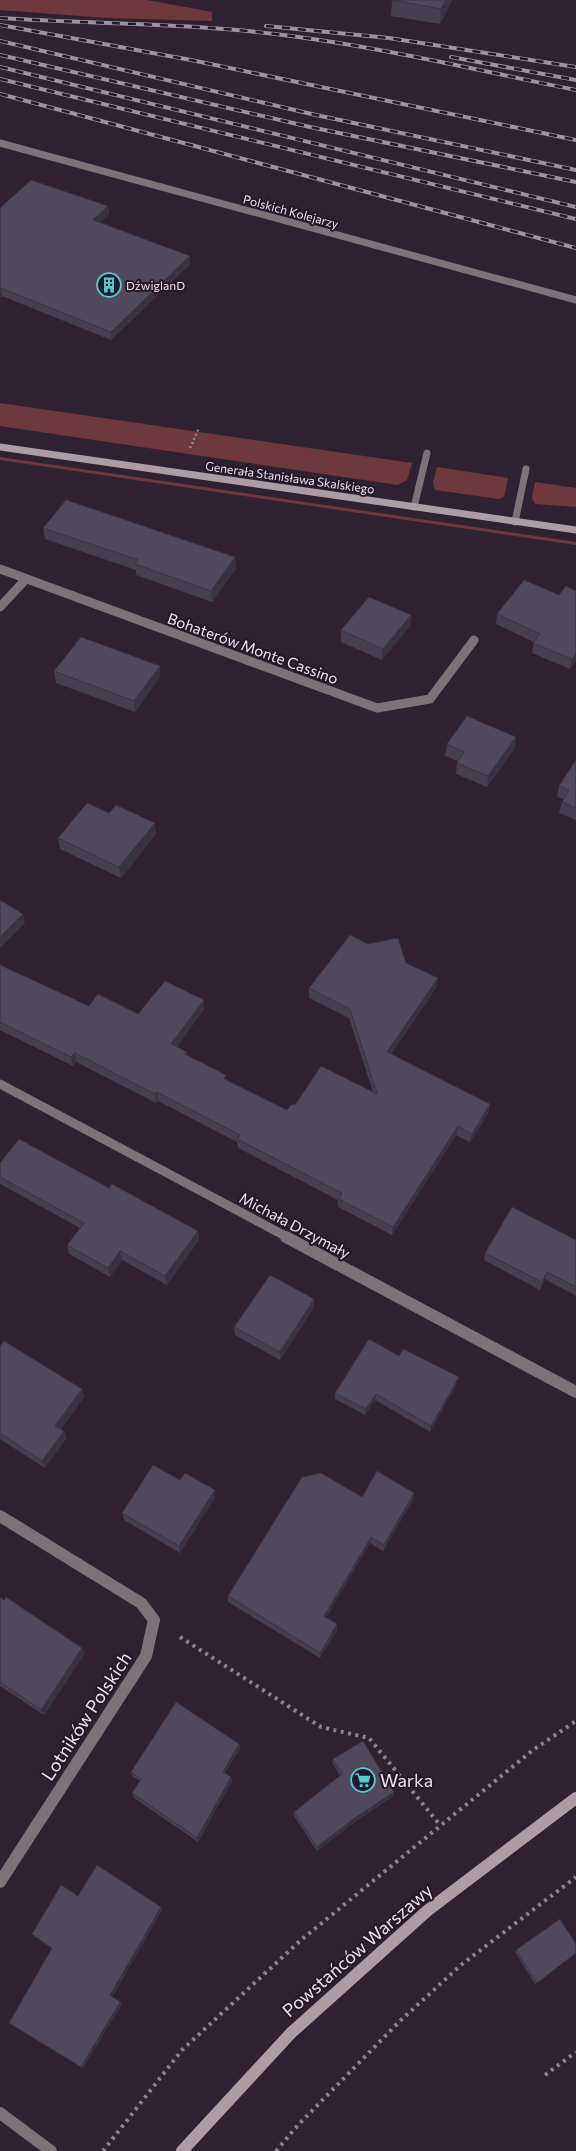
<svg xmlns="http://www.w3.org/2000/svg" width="576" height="2151" font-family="Commissioner,sans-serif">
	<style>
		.green { fill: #6f383e }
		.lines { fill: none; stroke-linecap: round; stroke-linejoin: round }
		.path-far1 { stroke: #8f828f; stroke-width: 2.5; stroke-dasharray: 2 2.5; stroke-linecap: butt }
		.path { stroke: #8f828f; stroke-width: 4; stroke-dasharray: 3 4.5; stroke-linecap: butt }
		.lane-far1 { stroke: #7d7277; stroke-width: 7 }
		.lane { stroke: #7d7277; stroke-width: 9 }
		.street-far2 { stroke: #7d7277; stroke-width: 7 }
		.street-far1 { stroke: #7d7277; stroke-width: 9 }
		.street { stroke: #7d7277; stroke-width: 12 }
		.secondary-far1 { stroke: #ae9ca4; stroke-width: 7 }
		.secondary { stroke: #ae9ca4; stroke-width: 12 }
		.rail-casing { stroke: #9f929f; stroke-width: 4 }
		.rail { stroke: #261826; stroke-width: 2.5; stroke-dasharray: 8; stroke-linecap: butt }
		.wall { fill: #453f50 }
		.shaded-wall { fill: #383341 }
		.building { fill: #50495d; stroke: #383341 }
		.labels { text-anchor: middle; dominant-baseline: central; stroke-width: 4; stroke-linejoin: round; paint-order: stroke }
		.far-street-label { font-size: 12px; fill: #efe5ef; stroke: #261826 }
		.far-poi-label { font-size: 12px; fill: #efe5ef; stroke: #261826; text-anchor: start }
		.street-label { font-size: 15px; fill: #efe5ef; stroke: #261826 }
		.near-street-label { font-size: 18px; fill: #efe5ef; stroke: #261826 }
		.near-poi-label { font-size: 18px; fill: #efe5ef; stroke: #261826; text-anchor: start }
	</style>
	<rect width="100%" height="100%" fill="#302130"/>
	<g class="green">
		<path d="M 0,0 L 147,0 L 212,12 L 212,21 L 107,18 L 0,10 Z"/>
		<path d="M 0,403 L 412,463 L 407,480 L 398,485 L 0,426 Z"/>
		<path d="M 0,457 L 576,542 L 576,545 L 0,460 Z"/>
		<path d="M 437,467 L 508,478 L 504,497 L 499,499 L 435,490 L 433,482 Z"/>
		<path d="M 535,482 L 576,488 L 576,507 L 535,504 L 532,498 Z"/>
	</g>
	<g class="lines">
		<path class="path-far1" d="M 190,448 L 199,428"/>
		<g class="path">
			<path d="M 180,1637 L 321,1727 L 369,1738 L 440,1825"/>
			<path d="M 545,2075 L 576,2052"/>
			<path d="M 103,2151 L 182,2050 L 301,1940 L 533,1750 L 576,1721"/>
			<path d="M 276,2151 L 298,2125 L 400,2021 L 461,1965 L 576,1877"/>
		</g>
		<g class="lane-far1">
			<path d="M 414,507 L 427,453"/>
			<path d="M 515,522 L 526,469"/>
		</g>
		<path class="lane" d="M 0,607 L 26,579"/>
		<path class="street-far2" d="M 0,143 L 576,300"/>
		<g class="street-far1">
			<path d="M 0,569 L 377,708 L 430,699 L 474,640"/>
			<path d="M 0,1084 L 289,1238"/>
		</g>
		<g class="street">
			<path d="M 286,1237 L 576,1392"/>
			<path d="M 0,1516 L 141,1603 L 154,1620 L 146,1656 L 0,1882"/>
			<path d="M 0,2113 L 51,2151"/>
		</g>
		<path class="secondary-far1" d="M 0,447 L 576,530"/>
		<path class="secondary" d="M 182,2151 L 291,2033 L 427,1911 L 576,1798"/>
		<g class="rail-casing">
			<g id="rail">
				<path d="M 0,18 C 92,24 184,23 275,34 C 377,46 476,70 576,90"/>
				<path d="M 0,25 L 191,60 L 576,140"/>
				<path d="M 266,26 L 389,38 L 576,67"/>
				<path d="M 0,41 L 316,115 L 576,170"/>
				<path d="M 0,55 L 310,127 L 576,182"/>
				<path d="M 451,57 L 576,80"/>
				<path d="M 0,67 L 576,207"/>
				<path d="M 0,79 L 576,219"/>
				<path d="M 0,94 L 576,248"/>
			</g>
		</g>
		<use href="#rail" class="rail"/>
	</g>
	<g class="wall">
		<path d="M 452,0 L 440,24 L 391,16 L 392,1 Z"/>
		<path d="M 108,206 L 109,214 L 100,222 L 190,256 L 190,264 L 111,340 L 2,296 L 0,298 L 0,208 Z"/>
		<path d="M 43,528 L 235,557 L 236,568 L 212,602 L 136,575 L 136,570 L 45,539 Z"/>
		<path d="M 524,580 L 576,661 L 570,669 L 532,653 L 534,642 L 496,624 L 497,614 Z"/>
		<path d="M 411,615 L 410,626 L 382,660 L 341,642 L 341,630 Z"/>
		<path d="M 160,666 L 160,677 L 135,712 L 56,683 L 54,671 Z"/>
		<path d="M 516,737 L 515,748 L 487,787 L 456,774 L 457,763 L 458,761 L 445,756 L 447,744 Z"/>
		<path d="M 576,760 L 576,820 L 559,813 L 562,802 L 564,799 L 557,797 L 559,786 Z"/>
		<path d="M 156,834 L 121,878 L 60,849 L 58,838 Z"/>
		<path d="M 406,963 L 436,988 L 391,1054 L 490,1104 L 488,1113 L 470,1142 L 456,1135 L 392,1235 L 338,1207 L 338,1200 L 238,1148 L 237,1142 L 158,1101 L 156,1103 L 76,1062 L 73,1066 L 0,1030 L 0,965 L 89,1006 L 138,1014 L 204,1000 L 204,1009 L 177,1047 L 187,1052 L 187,1055 L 227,1080 L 287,1110 L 295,1105 L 373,1092 L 349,1018 L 309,998 L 309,988 Z"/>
		<path d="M 0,1163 L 109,1188 L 198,1231 L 199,1240 L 167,1285 L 122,1260 L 110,1277 L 69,1254 L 67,1245 L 80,1228 L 0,1184 Z"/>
		<path d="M 576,1240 L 576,1296 L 545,1279 L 540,1290 L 484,1260 L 485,1253 Z"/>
		<path d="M 314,1307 L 280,1360 L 235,1335 L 234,1327 Z"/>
		<path d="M 0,1346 L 82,1389 L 84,1397 L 61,1429 L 64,1431 L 66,1439 L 45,1468 L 0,1439 Z"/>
		<path d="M 399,1356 L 457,1384 L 430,1432 L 375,1400 L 365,1415 L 335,1399 L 335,1393 Z"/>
		<path d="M 180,1480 L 215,1497 L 180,1553 L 124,1520 L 122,1513 Z"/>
		<path d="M 414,1493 L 413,1500 L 383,1551 L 370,1543 L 326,1617 L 337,1624 L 337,1630 L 320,1658 L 228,1602 L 228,1596 L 362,1497 Z"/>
		<path d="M 0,1597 L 85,1653 L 44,1715 L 0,1686 Z"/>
		<path d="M 239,1744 L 240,1749 L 225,1773 L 231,1777 L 232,1781 L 198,1842 L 134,1798 L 132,1793 L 140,1781 L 132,1776 L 131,1772 Z"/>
		<path d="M 333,1759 L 394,1792 L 392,1797 L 352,1824 L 317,1851 L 294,1816 L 294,1812 L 340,1776 L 333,1764 Z"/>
		<path d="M 78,1896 L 162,1910 L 112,1997 L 122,2004 L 83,2068 L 52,1949 L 35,1937 L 32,1934 Z"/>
		<path d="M 516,1950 L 576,1953 L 535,1984 L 515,1952 Z"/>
	</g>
	<g class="shaded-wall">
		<path d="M 446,0 L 452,0 L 440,24 L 441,9 Z"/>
		<path d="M 108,206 L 109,214 L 94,228 L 93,220 Z"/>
		<path d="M 190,256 L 190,264 L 111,340 L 111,332 Z"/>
		<path d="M 1,288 L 2,296 L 0,298 L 0,289 Z"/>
		<path d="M 235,557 L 236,568 L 212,602 L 211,591 Z"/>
		<path d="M 411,615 L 410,626 L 382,660 L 383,649 Z"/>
		<path d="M 576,654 L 576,661 L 570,669 L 572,659 Z"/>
		<path d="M 160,666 L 160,677 L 135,712 L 134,701 Z"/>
		<path d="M 516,737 L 515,748 L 487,787 L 488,776 Z"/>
		<path d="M 155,823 L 156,834 L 121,878 L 119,867 Z"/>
		<path d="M 23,914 L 25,923 L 0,948 L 0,937 Z"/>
		<path d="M 438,978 L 436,988 L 386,1061 L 387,1052 Z"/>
		<path d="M 204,1000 L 204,1009 L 172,1053 L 171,1044 Z"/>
		<path d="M 75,1053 L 76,1062 L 73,1066 L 71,1057 Z"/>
		<path d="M 157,1092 L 158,1101 L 156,1103 L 155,1094 Z"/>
		<path d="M 490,1104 L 488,1113 L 470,1142 L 472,1134 Z"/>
		<path d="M 458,1126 L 456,1135 L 392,1235 L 393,1227 Z"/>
		<path d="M 198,1231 L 199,1240 L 167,1285 L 165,1276 Z"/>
		<path d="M 120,1251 L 122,1260 L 110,1277 L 108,1268 Z"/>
		<path d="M 547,1272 L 545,1279 L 540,1290 L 542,1282 Z"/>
		<path d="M 314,1299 L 314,1307 L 280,1360 L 280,1352 Z"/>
		<path d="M 459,1377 L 457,1384 L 430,1432 L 431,1426 Z"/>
		<path d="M 82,1389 L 84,1397 L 58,1433 L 55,1426 Z"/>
		<path d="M 376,1394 L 375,1400 L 365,1415 L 366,1409 Z"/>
		<path d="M 64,1431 L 66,1439 L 45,1468 L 42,1461 Z"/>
		<path d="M 215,1490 L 215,1497 L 180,1553 L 179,1546 Z"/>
		<path d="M 414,1493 L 413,1500 L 383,1551 L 384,1545 Z"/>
		<path d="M 371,1537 L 370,1543 L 324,1622 L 324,1616 Z"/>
		<path d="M 337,1624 L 337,1630 L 320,1658 L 320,1653 Z"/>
		<path d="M 82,1648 L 85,1653 L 44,1715 L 41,1710 Z"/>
		<path d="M 239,1744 L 240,1749 L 223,1776 L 223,1772 Z"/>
		<path d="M 231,1777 L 232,1781 L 198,1842 L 197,1838 Z"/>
		<path d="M 394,1792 L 392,1797 L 352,1824 L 317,1851 L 317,1847 L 352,1820 Z"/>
		<path d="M 161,1907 L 162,1910 L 112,1998 L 110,1995 Z"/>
		<path d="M 120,2002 L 122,2004 L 83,2068 L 81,2067 Z"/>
	</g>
	<g class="building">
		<path d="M 392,0 L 446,0 L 441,9 Z"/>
		<path d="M 31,180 L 108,206 L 93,220 L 190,256 L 111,332 L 1,288 L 0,289 L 0,208 Z"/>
		<path d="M 66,500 L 235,557 L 211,591 L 135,564 L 138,560 L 43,528 Z"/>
		<path d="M 524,580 L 559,595 L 566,586 L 576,591 L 576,654 L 572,659 L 533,643 L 540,634 L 497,614 Z"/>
		<path d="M 369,597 L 411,615 L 383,649 L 341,630 Z"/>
		<path d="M 81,637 L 160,666 L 134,701 L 54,671 Z"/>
		<path d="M 467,716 L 516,737 L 488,776 L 457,763 L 464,752 L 447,744 Z"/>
		<path d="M 576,760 L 576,808 L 562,802 L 569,790 L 559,786 Z"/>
		<path d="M 87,803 L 109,813 L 116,805 L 155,823 L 119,867 L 58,838 Z"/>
		<path d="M 0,900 L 23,914 L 0,937 Z"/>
		<path d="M 350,935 L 368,944 L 398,938 L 406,963 L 438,978 L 387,1052 L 490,1104 L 472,1134 L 458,1126 L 393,1227 L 339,1199 L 342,1193 L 237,1139 L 240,1135 L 157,1092 L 155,1094 L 75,1053 L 71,1057 L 0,1022 L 0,965 L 89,1006 L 98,994 L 138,1014 L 165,981 L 204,1000 L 171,1044 L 187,1052 L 185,1054 L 226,1075 L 224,1079 L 287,1110 L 292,1104 L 295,1105 L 321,1066 L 377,1094 L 350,1009 L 309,988 Z"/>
		<path d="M 19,1139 L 109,1188 L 112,1184 L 198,1231 L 165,1276 L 120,1251 L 108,1268 L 67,1245 L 84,1223 L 0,1177 L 0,1163 Z"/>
		<path d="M 512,1207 L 576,1240 L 576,1287 L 547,1272 L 542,1282 L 485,1253 Z"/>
		<path d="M 270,1275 L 314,1299 L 280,1352 L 234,1327 Z"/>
		<path d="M 369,1339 L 399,1356 L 403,1349 L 459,1377 L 431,1426 L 376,1394 L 366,1409 L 335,1393 Z"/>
		<path d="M 4,1341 L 82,1389 L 55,1426 L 64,1431 L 42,1461 L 0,1433 L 0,1346 Z"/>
		<path d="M 153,1465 L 180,1480 L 185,1473 L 215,1490 L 179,1546 L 122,1513 Z"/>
		<path d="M 377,1471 L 414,1493 L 384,1545 L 371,1537 L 324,1616 L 337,1624 L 320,1653 L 228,1596 L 302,1477 L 321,1473 L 362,1497 Z"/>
		<path d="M 0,1597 L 4,1600 L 6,1597 L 82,1648 L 41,1710 L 0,1682 Z"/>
		<path d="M 176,1702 L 239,1744 L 223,1772 L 231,1777 L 197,1838 L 132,1793 L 141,1779 L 131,1772 Z"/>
		<path d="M 363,1741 L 394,1792 L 352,1820 L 317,1847 L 294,1812 L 342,1774 L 333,1759 Z"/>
		<path d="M 97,1865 L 161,1907 L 110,1995 L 120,2002 L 81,2067 L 9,2023 L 52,1948 L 32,1934 L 61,1885 L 78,1896 Z"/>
		<path d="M 560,1919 L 576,1944 L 576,1953 L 537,1983 L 516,1950 Z"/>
	</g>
	<defs>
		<g id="building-ring" transform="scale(1.25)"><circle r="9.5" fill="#261826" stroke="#52cbd7" stroke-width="1.5"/><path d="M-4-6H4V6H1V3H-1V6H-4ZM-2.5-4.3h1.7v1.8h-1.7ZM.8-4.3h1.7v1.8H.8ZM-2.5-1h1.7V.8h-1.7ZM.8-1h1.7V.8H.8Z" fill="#52cbd7"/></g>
		<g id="supermarket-ring" transform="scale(1.25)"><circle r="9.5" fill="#261826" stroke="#52cbd7" stroke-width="1.5"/><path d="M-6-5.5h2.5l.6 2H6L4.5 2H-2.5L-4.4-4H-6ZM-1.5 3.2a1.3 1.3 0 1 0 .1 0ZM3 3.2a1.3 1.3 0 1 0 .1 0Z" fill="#52cbd7"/></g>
	</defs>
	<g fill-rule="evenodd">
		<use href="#building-ring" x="109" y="285"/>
		<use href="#supermarket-ring" x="363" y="1780"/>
	</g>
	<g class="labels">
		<g class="far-street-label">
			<text transform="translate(291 211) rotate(15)">Polskich Kolejarzy</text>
			<text transform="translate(290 477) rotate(8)">Generała Stanisława Skalskiego</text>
		</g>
		<g class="far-poi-label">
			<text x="126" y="285">DźwiglanD</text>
		</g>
		<g class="street-label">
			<text transform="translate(253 648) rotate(20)">Bohaterów Monte Cassino</text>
			<text transform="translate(295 1225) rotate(28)">Michała Drzymały</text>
		</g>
		<g class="near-street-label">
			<text transform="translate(86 1716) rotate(-57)">Lotników Polskich</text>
			<text transform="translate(357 1950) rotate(-41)">Powstańców Warszawy</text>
		</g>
		<g class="near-poi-label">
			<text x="380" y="1780">Warka</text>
		</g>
	</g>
</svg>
